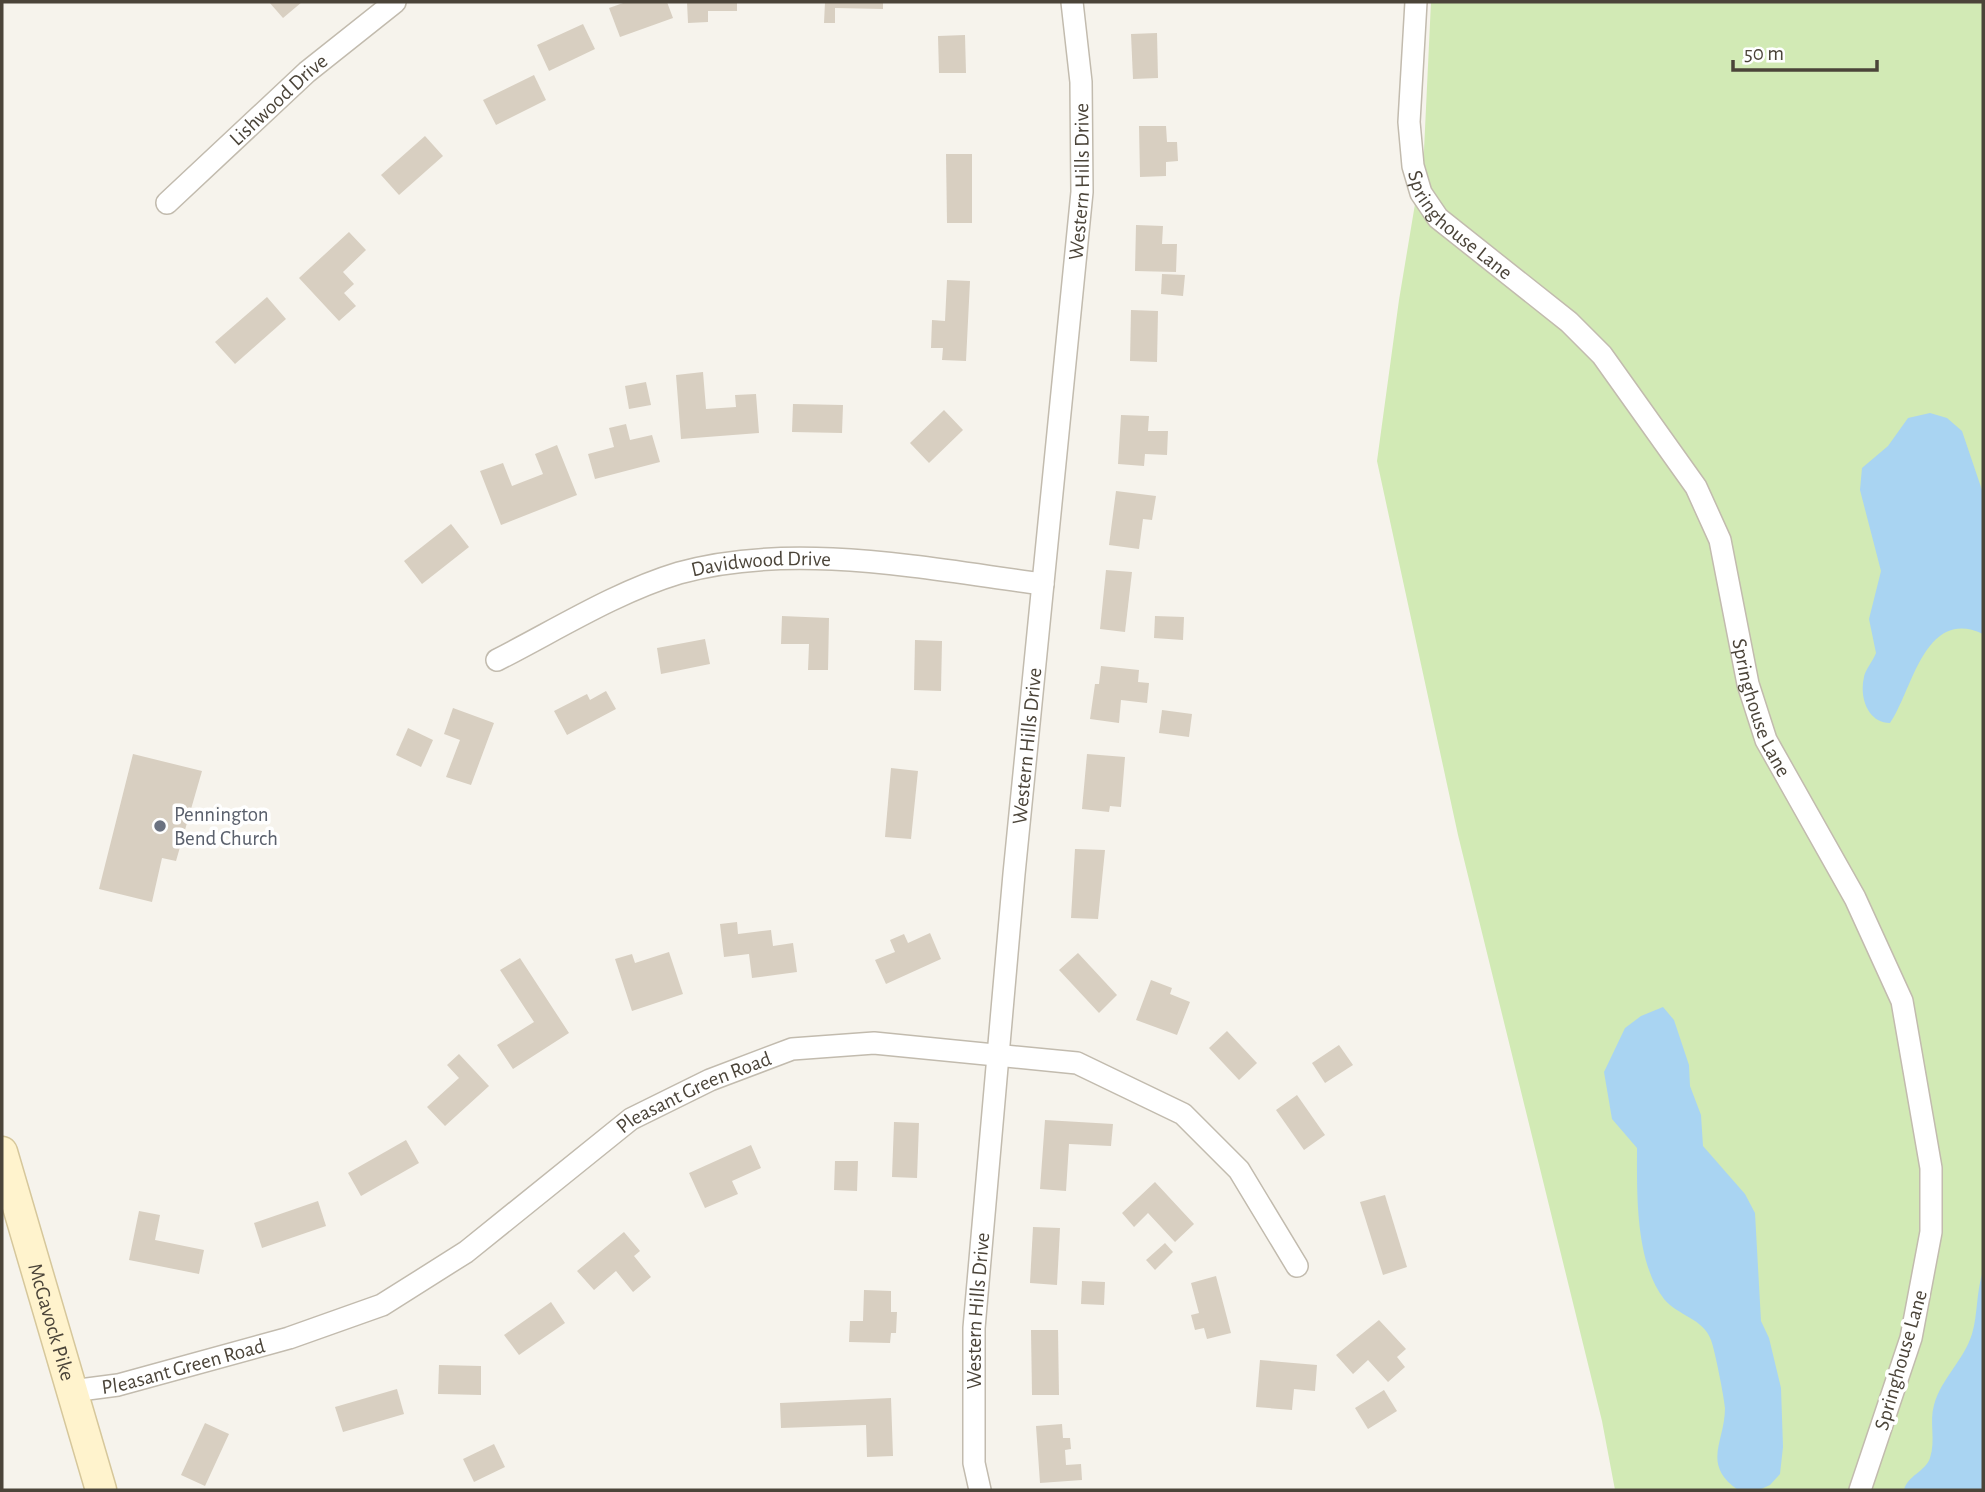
<svg xmlns="http://www.w3.org/2000/svg" width="1985" height="1492" font-family="'Alegreya Sans',sans-serif">
	<style>
		.green { fill: #d2eab5 }
		.water { fill: #a9d4f2 }
		.building { fill: #d8cfc1 }
		.lines { fill: none; stroke-linecap: round; stroke-linejoin: round }
		.minor-casing { stroke: #c2bbae; stroke-width: 24 }
		.secondary-casing { stroke: #d6c79b; stroke-width: 33 }
		.minor { stroke: #fff; stroke-width: 21 }
		.secondary { stroke: #fff3cd; stroke-width: 30 }
		.worship-dot { fill: #6b7280; stroke: #fff; stroke-width: 2.5 }
		.labels { text-anchor: middle; dominant-baseline: central; stroke-width: 7; stroke-linejoin: round; paint-order: stroke }
		.street-label { font-size: 21px; fill: #4b4439; stroke: #fff }
		.worship-label { font-size: 21px; fill: #5b616d; stroke: #fff; text-anchor: start }
	</style>
	<rect width="100%" height="100%" fill="#f6f3ec"/>
	<path class="green" d="M 1431,2 L 1983,2 L 1983,1490 L 1615,1490 L 1602,1421 L 1458,835 L 1377,461 L 1399,300 L 1424,150 Z"/>
	<g class="water">
		<path d="M 1930,413 L 1947,418 L 1962,431 L 1983,493 L 1983,634 C 1924,606 1912,693 1890,723 C 1868,723 1859,697 1864,677 C 1865,670 1873,661 1876,653 L 1869,619 L 1881,571 L 1860,490 L 1862,468 L 1888,446 L 1908,418 Z"/>
		<path d="M 1663,1007 L 1674,1020 L 1689,1065 L 1690,1086 L 1701,1115 L 1703,1146 L 1745,1194 L 1755,1213 L 1761,1321 L 1769,1338 L 1781,1388 L 1783,1447 L 1780,1474 L 1770,1485 L 1759,1490 L 1738,1490 C 1701,1464 1725,1442 1725,1408 C 1724,1396 1715,1351 1711,1340 C 1703,1318 1678,1316 1664,1299 C 1635,1261 1637,1193 1637,1148 L 1612,1119 L 1604,1072 L 1625,1028 L 1641,1016 Z"/>
		<path d="M 1983,1271 L 1983,1490 L 1904,1490 C 1907,1476 1926,1471 1930,1458 C 1936,1440 1929,1422 1934,1405 C 1941,1379 1964,1360 1972,1334 C 1978,1314 1976,1292 1983,1271 Z"/>
	</g>
	<g class="building">
		<path d="M 269,2 L 302,2 L 283,18 Z"/>
		<path d="M 626,2 L 667,2 L 673,18 L 620,37 L 609,8 Z"/>
		<path d="M 687,2 L 737,2 L 737,11 L 708,11 L 708,22 L 688,23 Z"/>
		<path d="M 825,2 L 883,2 L 883,9 L 835,8 L 835,23 L 824,23 Z"/>
		<path d="M 583,24 L 595,49 L 549,71 L 537,45 Z"/>
		<path d="M 1157,33 L 1158,78 L 1133,79 L 1131,34 Z"/>
		<path d="M 965,35 L 966,73 L 939,73 L 938,36 Z"/>
		<path d="M 534,75 L 546,100 L 496,125 L 483,100 Z"/>
		<path d="M 1139,126 L 1166,126 L 1167,142 L 1177,142 L 1178,161 L 1166,162 L 1166,176 L 1140,177 Z"/>
		<path d="M 425,136 L 443,156 L 399,195 L 381,175 Z"/>
		<path d="M 946,154 L 972,154 L 972,223 L 947,223 Z"/>
		<path d="M 1136,225 L 1163,226 L 1162,244 L 1177,244 L 1176,272 L 1135,271 Z"/>
		<path d="M 349,232 L 366,250 L 343,272 L 354,284 L 344,293 L 356,306 L 339,321 L 299,278 Z"/>
		<path d="M 1162,274 L 1185,275 L 1183,296 L 1161,294 Z"/>
		<path d="M 947,280 L 970,281 L 966,361 L 942,360 L 943,348 L 931,348 L 932,320 L 945,321 Z"/>
		<path d="M 267,297 L 286,319 L 235,364 L 215,342 Z"/>
		<path d="M 1131,310 L 1158,311 L 1157,362 L 1130,361 Z"/>
		<path d="M 703,372 L 706,409 L 736,407 L 735,395 L 756,394 L 759,433 L 681,439 L 676,375 Z"/>
		<path d="M 646,382 L 651,405 L 629,409 L 625,386 Z"/>
		<path d="M 793,404 L 843,405 L 842,433 L 792,432 Z"/>
		<path d="M 944,410 L 963,430 L 929,463 L 910,443 Z"/>
		<path d="M 1121,415 L 1149,416 L 1148,431 L 1168,431 L 1167,455 L 1145,454 L 1144,466 L 1118,464 Z"/>
		<path d="M 626,424 L 630,440 L 652,435 L 660,462 L 595,479 L 588,454 L 614,447 L 609,428 Z"/>
		<path d="M 557,445 L 577,495 L 501,525 L 480,471 L 503,463 L 512,486 L 543,474 L 535,454 Z"/>
		<path d="M 1116,491 L 1156,496 L 1152,520 L 1143,519 L 1139,549 L 1109,545 Z"/>
		<path d="M 451,524 L 469,547 L 422,584 L 404,561 Z"/>
		<path d="M 1106,570 L 1132,572 L 1125,632 L 1100,629 Z"/>
		<path d="M 782,616 L 829,618 L 828,670 L 808,670 L 809,644 L 781,644 Z"/>
		<path d="M 1155,616 L 1184,617 L 1183,640 L 1154,638 Z"/>
		<path d="M 705,639 L 710,664 L 661,674 L 657,648 Z"/>
		<path d="M 915,640 L 942,641 L 941,691 L 914,690 Z"/>
		<path d="M 1101,666 L 1139,670 L 1138,682 L 1149,683 L 1147,703 L 1121,700 L 1119,723 L 1090,719 L 1095,684 L 1099,684 Z"/>
		<path d="M 606,691 L 616,709 L 567,735 L 554,711 L 587,694 L 590,700 Z"/>
		<path d="M 453,708 L 494,723 L 471,785 L 446,777 L 460,740 L 444,734 Z"/>
		<path d="M 1162,710 L 1192,714 L 1189,737 L 1159,733 Z"/>
		<path d="M 408,728 L 433,740 L 421,767 L 396,755 Z"/>
		<path d="M 133,754 L 202,771 L 176,861 L 162,858 L 152,902 L 99,889 Z"/>
		<path d="M 1087,754 L 1125,757 L 1121,807 L 1110,806 L 1109,812 L 1082,809 Z"/>
		<path d="M 891,768 L 918,771 L 911,839 L 885,837 Z"/>
		<path d="M 1075,849 L 1105,850 L 1098,919 L 1071,918 Z"/>
		<path d="M 737,922 L 738,934 L 771,930 L 773,946 L 793,943 L 797,972 L 752,978 L 749,954 L 724,957 L 720,924 Z"/>
		<path d="M 930,933 L 941,959 L 886,984 L 875,960 L 895,952 L 890,940 L 904,934 L 908,943 Z"/>
		<path d="M 669,952 L 683,994 L 632,1011 L 615,959 L 632,954 L 635,963 Z"/>
		<path d="M 1078,953 L 1117,995 L 1099,1013 L 1059,970 Z"/>
		<path d="M 520,958 L 569,1033 L 513,1069 L 497,1045 L 534,1022 L 500,970 Z"/>
		<path d="M 1151,980 L 1172,988 L 1170,994 L 1190,1002 L 1177,1035 L 1136,1020 Z"/>
		<path d="M 1227,1031 L 1257,1063 L 1239,1080 L 1209,1048 Z"/>
		<path d="M 1339,1045 L 1353,1065 L 1325,1083 L 1312,1063 Z"/>
		<path d="M 459,1054 L 489,1086 L 445,1126 L 427,1107 L 459,1078 L 447,1065 Z"/>
		<path d="M 1297,1095 L 1325,1135 L 1304,1150 L 1276,1110 Z"/>
		<path d="M 1045,1120 L 1113,1124 L 1111,1146 L 1069,1144 L 1066,1191 L 1040,1189 Z"/>
		<path d="M 894,1122 L 919,1123 L 917,1178 L 892,1177 Z"/>
		<path d="M 406,1140 L 419,1163 L 361,1196 L 348,1173 Z"/>
		<path d="M 751,1145 L 761,1168 L 732,1181 L 738,1194 L 705,1208 L 689,1173 Z"/>
		<path d="M 835,1161 L 858,1161 L 857,1191 L 834,1190 Z"/>
		<path d="M 1155,1182 L 1194,1224 L 1175,1242 L 1148,1213 L 1134,1227 L 1122,1213 Z"/>
		<path d="M 1385,1195 L 1407,1267 L 1383,1275 L 1360,1202 Z"/>
		<path d="M 318,1201 L 326,1226 L 262,1248 L 254,1223 Z"/>
		<path d="M 139,1211 L 160,1215 L 155,1240 L 204,1250 L 199,1274 L 129,1260 Z"/>
		<path d="M 1033,1227 L 1060,1228 L 1057,1285 L 1030,1283 Z"/>
		<path d="M 624,1232 L 640,1251 L 634,1256 L 651,1277 L 633,1292 L 616,1271 L 594,1290 L 577,1271 Z"/>
		<path d="M 1165,1243 L 1173,1252 L 1155,1270 L 1146,1260 Z"/>
		<path d="M 1216,1276 L 1231,1333 L 1207,1339 L 1204,1328 L 1195,1330 L 1191,1315 L 1199,1313 L 1191,1283 Z"/>
		<path d="M 1082,1281 L 1105,1282 L 1104,1305 L 1081,1304 Z"/>
		<path d="M 864,1290 L 891,1291 L 891,1312 L 897,1312 L 896,1333 L 891,1333 L 890,1343 L 849,1342 L 850,1321 L 863,1321 Z"/>
		<path d="M 551,1302 L 565,1323 L 519,1355 L 504,1335 Z"/>
		<path d="M 1379,1320 L 1406,1349 L 1397,1357 L 1405,1367 L 1388,1382 L 1368,1360 L 1353,1374 L 1336,1355 Z"/>
		<path d="M 1031,1330 L 1058,1330 L 1059,1395 L 1032,1395 Z"/>
		<path d="M 1260,1360 L 1317,1365 L 1315,1391 L 1294,1389 L 1292,1410 L 1256,1407 Z"/>
		<path d="M 439,1365 L 481,1366 L 481,1395 L 438,1394 Z"/>
		<path d="M 397,1389 L 404,1414 L 343,1432 L 335,1407 Z"/>
		<path d="M 1384,1390 L 1397,1411 L 1368,1429 L 1355,1408 Z"/>
		<path d="M 891,1398 L 893,1456 L 867,1457 L 866,1425 L 781,1428 L 780,1403 Z"/>
		<path d="M 205,1423 L 229,1434 L 205,1486 L 181,1475 Z"/>
		<path d="M 1062,1424 L 1063,1438 L 1070,1438 L 1071,1449 L 1065,1450 L 1066,1465 L 1081,1464 L 1082,1480 L 1040,1483 L 1036,1426 Z"/>
		<path d="M 494,1444 L 505,1467 L 474,1482 L 463,1459 Z"/>
	</g>
	<g class="lines">
		<g class="minor-casing">
			<g id="minor">
				<path id="s1" d="M 1416,2 L 1409,122 L 1413,166 L 1421,193 L 1438,218 L 1569,322 L 1602,355 L 1696,487 L 1720,540 L 1748,684 L 1766,740 L 1855,898 L 1902,1001 L 1931,1168 L 1931,1232 L 1911,1338 L 1860,1490"/>
				<path id="s2" d="M 167,203 L 307,72 L 395,2"/>
				<path id="s3" d="M 497,660 C 556,630 616,592 679,573 C 793,541 928,569 1043,584"/>
				<path id="s4" d="M 72,1391 L 118,1385 L 289,1338 L 382,1305 L 466,1252 L 631,1119 L 710,1080 L 792,1049 L 874,1043 L 1077,1063 L 1183,1114 L 1239,1170 L 1297,1266"/>
				<path id="s5" d="M 980,1490 L 974,1463 L 974,1328 L 1014,874 L 1082,192 L 1081,82 L 1072,2"/>
			</g>
		</g>
		<g class="secondary-casing">
			<g id="secondary">
				<path id="s6" d="M 2,1152 L 101,1490"/>
			</g>
		</g>
		<use href="#minor" class="minor"/>
		<use href="#secondary" class="secondary"/>
	</g>
	<circle class="worship-dot" cx="160" cy="826" r="7"/>
	<g class="labels">
		<g class="street-label">
			<text stroke="none"><textPath href="#s2" startOffset="152">Lishwood Drive</textPath></text>
			<text stroke="none"><textPath href="#s5" startOffset="1314">Western Hills Drive</textPath></text>
			<text stroke="none"><textPath href="#s1" startOffset="242">Springhouse Lane</textPath></text>
			<text stroke="none"><textPath href="#s3" startOffset="285">Davidwood Drive</textPath></text>
			<text stroke="none"><textPath href="#s1" startOffset="830">Springhouse Lane</textPath></text>
			<text stroke="none"><textPath href="#s5" startOffset="747">Western Hills Drive</textPath></text>
			<text stroke="none"><textPath href="#s4" startOffset="702">Pleasant Green Road</textPath></text>
			<text stroke="none"><textPath href="#s5" startOffset="180">Western Hills Drive</textPath></text>
			<text stroke="none"><textPath href="#s6" startOffset="177">McGavock Pike</textPath></text>
			<text transform="translate(1901 1360) rotate(-74)">Springhouse Lane</text>
			<text stroke="none"><textPath href="#s4" startOffset="114">Pleasant Green Road</textPath></text>
		</g>
		<g class="worship-label">
			<text x="174" y="814">Pennington<tspan x="174" dy="24">Bend Church</tspan></text>
		</g>
	</g>
	<rect width="1985" height="1492" fill="none" stroke="#4b4439" stroke-width="7"/>
	<path d="M1733 60v10h144v-10" fill="none" stroke="#4b4439" stroke-width="3.5"/>
	<text x="1744" y="60" font-size="21" fill="#4b4439" stroke="#ffffff" stroke-width="5" paint-order="stroke">50 m</text>
</svg>
